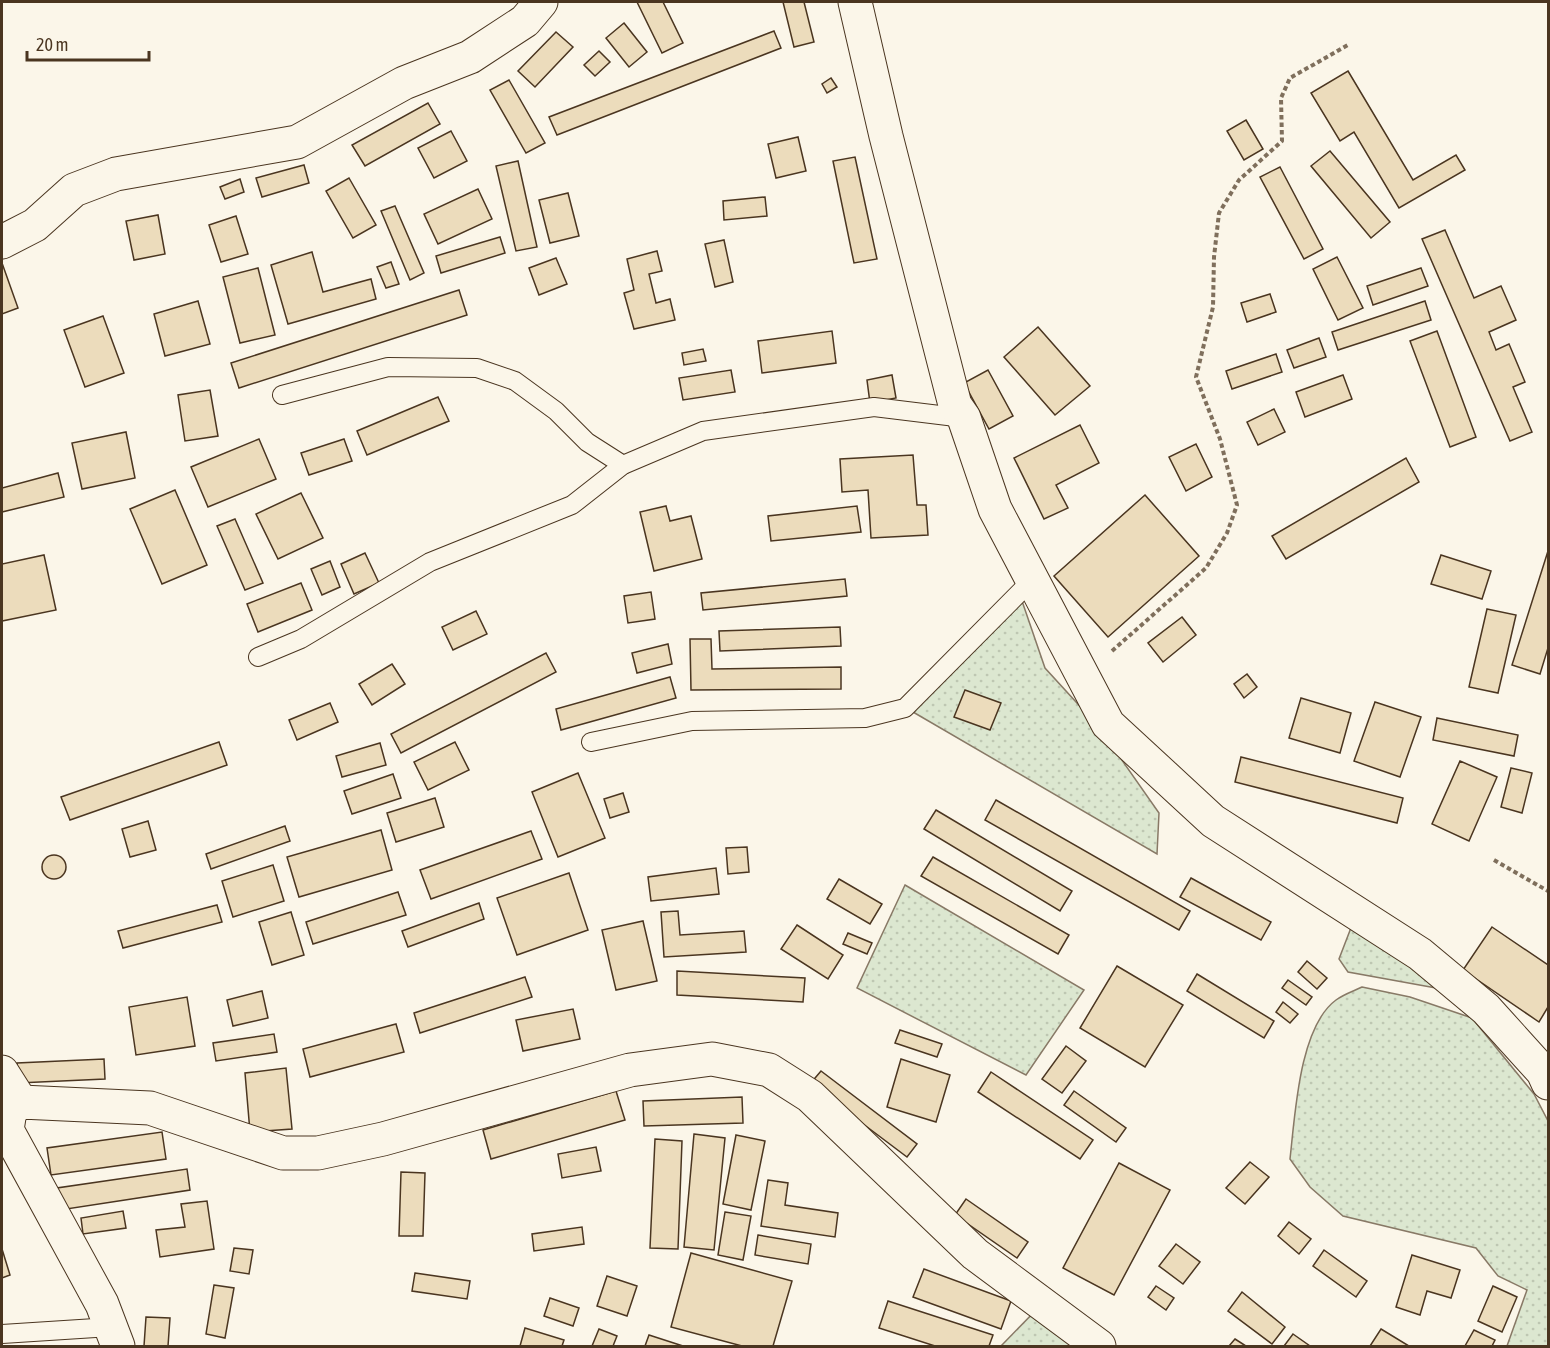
<svg xmlns="http://www.w3.org/2000/svg" width="1550" height="1348" font-family="'Asap Condensed',sans-serif">
	<style>
		.grass { fill: url(#grass-dots); stroke: #887966; stroke-width: 1.5 }
		.building { fill: #ecdcbc; stroke: #4a3520; stroke-width: 1.5 }
		.lines { fill: none; stroke-linecap: round; stroke-linejoin: round }
		.lane-casing { stroke: #4a3520; stroke-width: 20 }
		.street-casing { stroke: #4a3520; stroke-width: 35 }
		.path { stroke: #7f6f5c; stroke-width: 4; stroke-dasharray: 4.5 3; stroke-linecap: butt }
		.lane { stroke: #fbf6e9; stroke-width: 18 }
		.street { stroke: #fbf6e9; stroke-width: 33 }
	</style>
	<defs>
		<pattern id="grass-dots" width="8" height="8" patternUnits="userSpaceOnUse" patternTransform="scale(1.5)"><rect width="8" height="8" fill="#dce7d0"/><path d="M2 2h.1M6 6h.1" fill="none" stroke="#bec7b2" stroke-width="1.8" stroke-linecap="round"/></pattern>
	</defs>
	<rect width="100%" height="100%" fill="#fbf6e9"/>
	<g class="grass">
		<path d="M 1022,601 L 1045,668 L 1098,726 L 1159,813 L 1157,854 L 913,712 Z"/>
		<path d="M 905,885 L 1084,990 L 1026,1075 L 857,988 Z"/>
		<path d="M 1354,920 L 1436,988 L 1348,972 L 1339,959 Z"/>
		<path d="M 1362,987 L 1410,997 L 1472,1018 L 1534,1094 L 1548,1121 L 1548,1346 L 1507,1346 L 1527,1290 L 1498,1276 L 1476,1248 L 1343,1216 L 1310,1187 L 1290,1159 C 1295,1116 1299,1027 1336,1000 C 1344,994 1354,991 1362,987 Z"/>
		<path d="M 1038,1308 L 1088,1346 L 1001,1346 Z"/>
	</g>
	<g class="building">
		<path d="M 637,2 L 663,2 L 683,43 L 662,53 Z"/>
		<path d="M 783,2 L 804,2 L 814,42 L 794,47 Z"/>
		<path d="M 624,23 L 647,52 L 629,67 L 606,38 Z"/>
		<path d="M 774,31 L 781,48 L 557,135 L 549,117 Z"/>
		<path d="M 556,32 L 573,47 L 535,87 L 518,71 Z"/>
		<path d="M 599,51 L 610,62 L 595,76 L 584,65 Z"/>
		<path d="M 1348,71 L 1413,180 L 1456,155 L 1465,170 L 1399,208 L 1354,132 L 1340,141 L 1311,93 Z"/>
		<path d="M 831,78 L 837,87 L 827,93 L 822,84 Z"/>
		<path d="M 509,80 L 545,143 L 526,153 L 490,90 Z"/>
		<path d="M 428,103 L 440,124 L 365,166 L 352,145 Z"/>
		<path d="M 1246,120 L 1263,149 L 1244,160 L 1227,131 Z"/>
		<path d="M 451,131 L 467,161 L 434,178 L 418,148 Z"/>
		<path d="M 798,137 L 806,171 L 776,178 L 768,144 Z"/>
		<path d="M 1330,151 L 1390,222 L 1371,238 L 1311,166 Z"/>
		<path d="M 855,157 L 877,259 L 854,263 L 833,161 Z"/>
		<path d="M 518,161 L 537,247 L 516,251 L 496,166 Z"/>
		<path d="M 304,165 L 309,183 L 262,197 L 256,178 Z"/>
		<path d="M 1280,167 L 1323,249 L 1304,259 L 1260,177 Z"/>
		<path d="M 349,178 L 376,225 L 353,238 L 326,191 Z"/>
		<path d="M 240,179 L 244,192 L 225,199 L 220,187 Z"/>
		<path d="M 478,189 L 492,219 L 438,244 L 424,214 Z"/>
		<path d="M 568,193 L 579,236 L 550,243 L 539,200 Z"/>
		<path d="M 765,197 L 767,216 L 724,220 L 723,201 Z"/>
		<path d="M 395,206 L 424,273 L 410,280 L 381,211 Z"/>
		<path d="M 158,215 L 165,254 L 134,260 L 126,221 Z"/>
		<path d="M 236,216 L 248,254 L 221,262 L 209,225 Z"/>
		<path d="M 1445,230 L 1474,298 L 1501,286 L 1516,320 L 1489,332 L 1496,350 L 1509,344 L 1525,382 L 1513,387 L 1532,432 L 1510,441 L 1422,239 Z"/>
		<path d="M 500,237 L 505,253 L 441,273 L 436,256 Z"/>
		<path d="M 724,240 L 733,282 L 715,287 L 705,244 Z"/>
		<path d="M 657,251 L 662,271 L 649,274 L 656,303 L 670,299 L 675,320 L 634,329 L 624,293 L 634,290 L 627,259 Z"/>
		<path d="M 312,252 L 323,292 L 371,279 L 376,299 L 288,324 L 271,265 Z"/>
		<path d="M 1337,257 L 1363,308 L 1338,320 L 1313,269 Z"/>
		<path d="M 556,258 L 567,284 L 539,295 L 529,268 Z"/>
		<path d="M 391,262 L 399,284 L 386,288 L 377,267 Z"/>
		<path d="M 2,263 L 18,308 L 2,314 Z"/>
		<path d="M 258,268 L 275,335 L 240,343 L 223,277 Z"/>
		<path d="M 1421,268 L 1428,286 L 1373,305 L 1367,286 Z"/>
		<path d="M 459,290 L 467,315 L 239,388 L 231,363 Z"/>
		<path d="M 1270,294 L 1276,312 L 1247,322 L 1241,303 Z"/>
		<path d="M 198,301 L 210,344 L 165,356 L 154,314 Z"/>
		<path d="M 1425,301 L 1431,320 L 1338,350 L 1332,332 Z"/>
		<path d="M 103,316 L 124,373 L 85,387 L 64,330 Z"/>
		<path d="M 1038,327 L 1090,386 L 1055,415 L 1004,357 Z"/>
		<path d="M 832,331 L 836,363 L 762,373 L 758,341 Z"/>
		<path d="M 1437,331 L 1476,437 L 1450,447 L 1410,341 Z"/>
		<path d="M 1319,338 L 1326,357 L 1294,368 L 1287,350 Z"/>
		<path d="M 703,349 L 706,361 L 684,365 L 682,353 Z"/>
		<path d="M 1276,354 L 1282,372 L 1232,389 L 1226,371 Z"/>
		<path d="M 731,370 L 735,392 L 683,400 L 679,378 Z"/>
		<path d="M 988,370 L 1013,416 L 989,429 L 964,383 Z"/>
		<path d="M 892,375 L 896,398 L 870,403 L 867,380 Z"/>
		<path d="M 1343,375 L 1352,399 L 1305,417 L 1296,392 Z"/>
		<path d="M 210,390 L 218,436 L 185,441 L 178,395 Z"/>
		<path d="M 438,397 L 449,421 L 367,455 L 357,431 Z"/>
		<path d="M 1274,409 L 1285,432 L 1258,445 L 1247,422 Z"/>
		<path d="M 1080,425 L 1099,463 L 1056,485 L 1068,508 L 1044,519 L 1014,458 Z"/>
		<path d="M 126,432 L 135,478 L 82,489 L 72,443 Z"/>
		<path d="M 259,439 L 276,479 L 208,507 L 191,467 Z"/>
		<path d="M 344,439 L 352,461 L 309,475 L 301,453 Z"/>
		<path d="M 1196,444 L 1212,477 L 1186,491 L 1169,457 Z"/>
		<path d="M 913,455 L 917,505 L 926,505 L 928,535 L 871,538 L 868,490 L 842,492 L 840,459 Z"/>
		<path d="M 1406,458 L 1419,482 L 1286,559 L 1272,536 Z"/>
		<path d="M 58,473 L 64,497 L 2,512 L 2,488 Z"/>
		<path d="M 175,490 L 207,565 L 162,584 L 130,509 Z"/>
		<path d="M 301,493 L 323,538 L 278,559 L 256,514 Z"/>
		<path d="M 1145,495 L 1199,556 L 1108,637 L 1054,576 Z"/>
		<path d="M 666,506 L 670,521 L 691,516 L 702,559 L 654,571 L 640,512 Z"/>
		<path d="M 857,506 L 861,532 L 771,541 L 768,516 Z"/>
		<path d="M 235,519 L 263,583 L 245,590 L 217,526 Z"/>
		<path d="M 1548,551 L 1548,648 L 1540,674 L 1512,665 Z"/>
		<path d="M 365,553 L 379,583 L 354,594 L 341,564 Z"/>
		<path d="M 44,555 L 56,610 L 2,621 L 2,564 Z"/>
		<path d="M 1441,555 L 1491,571 L 1482,599 L 1431,584 Z"/>
		<path d="M 330,561 L 340,587 L 322,595 L 311,569 Z"/>
		<path d="M 845,579 L 847,596 L 703,610 L 701,593 Z"/>
		<path d="M 301,583 L 312,610 L 258,632 L 247,604 Z"/>
		<path d="M 651,592 L 655,619 L 628,623 L 624,596 Z"/>
		<path d="M 1487,609 L 1516,615 L 1498,693 L 1469,687 Z"/>
		<path d="M 476,611 L 487,634 L 453,650 L 442,627 Z"/>
		<path d="M 1182,617 L 1196,635 L 1163,662 L 1148,643 Z"/>
		<path d="M 840,627 L 841,646 L 720,651 L 719,631 Z"/>
		<path d="M 690,639 L 711,639 L 712,669 L 841,667 L 841,689 L 691,690 Z"/>
		<path d="M 668,644 L 672,664 L 637,673 L 632,653 Z"/>
		<path d="M 546,653 L 556,672 L 401,753 L 391,734 Z"/>
		<path d="M 392,664 L 405,684 L 372,705 L 359,684 Z"/>
		<path d="M 1247,674 L 1257,687 L 1244,698 L 1234,684 Z"/>
		<path d="M 670,677 L 676,698 L 561,730 L 556,709 Z"/>
		<path d="M 965,690 L 1001,703 L 990,730 L 954,717 Z"/>
		<path d="M 1301,698 L 1351,713 L 1340,753 L 1289,738 Z"/>
		<path d="M 1375,702 L 1421,717 L 1400,777 L 1354,761 Z"/>
		<path d="M 330,703 L 338,722 L 297,740 L 289,720 Z"/>
		<path d="M 1437,718 L 1518,735 L 1514,756 L 1433,740 Z"/>
		<path d="M 219,742 L 227,765 L 70,820 L 61,797 Z"/>
		<path d="M 455,742 L 469,770 L 428,790 L 414,762 Z"/>
		<path d="M 380,743 L 386,765 L 342,777 L 336,756 Z"/>
		<path d="M 1241,757 L 1403,798 L 1397,823 L 1235,782 Z"/>
		<path d="M 1460,761 L 1497,777 L 1469,841 L 1432,824 Z"/>
		<path d="M 1511,768 L 1532,773 L 1522,813 L 1501,807 Z"/>
		<path d="M 578,773 L 605,838 L 558,857 L 532,792 Z"/>
		<path d="M 393,774 L 401,798 L 352,814 L 344,791 Z"/>
		<path d="M 623,793 L 629,812 L 610,818 L 604,799 Z"/>
		<path d="M 435,798 L 444,827 L 396,842 L 387,813 Z"/>
		<path d="M 996,800 L 1190,911 L 1179,930 L 985,820 Z"/>
		<path d="M 936,810 L 1072,891 L 1060,911 L 924,829 Z"/>
		<path d="M 148,821 L 156,850 L 130,857 L 122,829 Z"/>
		<path d="M 285,826 L 290,841 L 211,869 L 206,854 Z"/>
		<path d="M 381,830 L 392,870 L 299,897 L 287,857 Z"/>
		<path d="M 531,831 L 542,859 L 431,899 L 420,870 Z"/>
		<path d="M 747,847 L 749,872 L 728,874 L 726,848 Z"/>
		<circle cx="54" cy="867" r="12"/>
		<path d="M 933,857 L 1069,935 L 1058,954 L 921,876 Z"/>
		<path d="M 273,865 L 284,901 L 233,917 L 222,881 Z"/>
		<path d="M 716,868 L 719,894 L 651,901 L 648,877 Z"/>
		<path d="M 569,873 L 588,930 L 517,955 L 497,898 Z"/>
		<path d="M 1191,878 L 1271,922 L 1261,940 L 1180,897 Z"/>
		<path d="M 839,879 L 882,904 L 870,924 L 827,899 Z"/>
		<path d="M 398,892 L 406,915 L 313,944 L 306,922 Z"/>
		<path d="M 479,903 L 484,919 L 408,947 L 402,931 Z"/>
		<path d="M 217,905 L 222,922 L 123,948 L 118,931 Z"/>
		<path d="M 678,911 L 680,935 L 744,931 L 746,952 L 664,957 L 661,912 Z"/>
		<path d="M 291,912 L 304,955 L 272,965 L 259,922 Z"/>
		<path d="M 643,921 L 657,981 L 616,990 L 602,930 Z"/>
		<path d="M 797,925 L 843,955 L 828,979 L 781,949 Z"/>
		<path d="M 1492,927 L 1548,965 L 1548,1007 L 1539,1022 L 1463,970 Z"/>
		<path d="M 848,933 L 872,943 L 867,954 L 843,944 Z"/>
		<path d="M 1307,961 L 1327,978 L 1317,989 L 1298,972 Z"/>
		<path d="M 1117,966 L 1183,1005 L 1145,1067 L 1080,1028 Z"/>
		<path d="M 677,971 L 805,978 L 803,1002 L 677,995 Z"/>
		<path d="M 1197,974 L 1274,1021 L 1264,1038 L 1187,991 Z"/>
		<path d="M 525,977 L 532,997 L 420,1033 L 414,1013 Z"/>
		<path d="M 1288,980 L 1312,997 L 1306,1005 L 1282,988 Z"/>
		<path d="M 262,991 L 268,1018 L 233,1026 L 227,1000 Z"/>
		<path d="M 187,997 L 195,1046 L 136,1055 L 129,1007 Z"/>
		<path d="M 1283,1002 L 1298,1014 L 1290,1023 L 1276,1012 Z"/>
		<path d="M 573,1009 L 580,1039 L 523,1051 L 516,1020 Z"/>
		<path d="M 396,1024 L 404,1052 L 310,1077 L 303,1049 Z"/>
		<path d="M 900,1030 L 942,1044 L 937,1057 L 895,1043 Z"/>
		<path d="M 274,1034 L 277,1052 L 216,1061 L 213,1043 Z"/>
		<path d="M 1066,1046 L 1086,1061 L 1062,1093 L 1042,1079 Z"/>
		<path d="M 104,1059 L 105,1079 L 18,1083 L 17,1063 Z"/>
		<path d="M 901,1059 L 950,1075 L 936,1122 L 887,1107 Z"/>
		<path d="M 286,1068 L 292,1129 L 250,1132 L 245,1073 Z"/>
		<path d="M 821,1071 L 917,1144 L 907,1157 L 810,1084 Z"/>
		<path d="M 991,1072 L 1093,1140 L 1080,1159 L 978,1092 Z"/>
		<path d="M 616,1091 L 625,1120 L 491,1159 L 483,1130 Z"/>
		<path d="M 1074,1091 L 1126,1128 L 1116,1142 L 1064,1105 Z"/>
		<path d="M 742,1097 L 743,1123 L 644,1126 L 643,1101 Z"/>
		<path d="M 162,1132 L 166,1159 L 51,1175 L 47,1148 Z"/>
		<path d="M 694,1134 L 725,1138 L 714,1250 L 684,1247 Z"/>
		<path d="M 736,1135 L 765,1141 L 751,1210 L 723,1204 Z"/>
		<path d="M 655,1139 L 682,1141 L 678,1249 L 650,1248 Z"/>
		<path d="M 596,1147 L 601,1171 L 562,1178 L 558,1154 Z"/>
		<path d="M 1250,1162 L 1269,1177 L 1245,1204 L 1226,1188 Z"/>
		<path d="M 1119,1163 L 1170,1190 L 1114,1295 L 1063,1268 Z"/>
		<path d="M 187,1169 L 190,1190 L 60,1210 L 57,1188 Z"/>
		<path d="M 401,1172 L 425,1173 L 423,1236 L 399,1236 Z"/>
		<path d="M 768,1180 L 788,1183 L 785,1205 L 838,1213 L 835,1237 L 761,1226 Z"/>
		<path d="M 966,1199 L 1028,1242 L 1017,1258 L 955,1215 Z"/>
		<path d="M 207,1201 L 214,1249 L 160,1257 L 156,1230 L 185,1227 L 181,1204 Z"/>
		<path d="M 123,1211 L 126,1228 L 83,1234 L 81,1218 Z"/>
		<path d="M 725,1212 L 751,1216 L 743,1260 L 718,1255 Z"/>
		<path d="M 1289,1222 L 1311,1239 L 1299,1254 L 1278,1236 Z"/>
		<path d="M 582,1227 L 584,1244 L 534,1251 L 532,1234 Z"/>
		<path d="M 758,1235 L 811,1244 L 808,1264 L 755,1255 Z"/>
		<path d="M 1176,1244 L 1200,1262 L 1183,1284 L 1159,1266 Z"/>
		<path d="M 234,1248 L 253,1250 L 249,1274 L 230,1271 Z"/>
		<path d="M 2,1249 L 10,1275 L 2,1278 Z"/>
		<path d="M 1324,1250 L 1367,1281 L 1356,1297 L 1313,1266 Z"/>
		<path d="M 691,1253 L 792,1281 L 773,1346 L 742,1346 L 671,1327 Z"/>
		<path d="M 1412,1255 L 1460,1270 L 1451,1298 L 1427,1291 L 1420,1315 L 1396,1307 Z"/>
		<path d="M 924,1269 L 1011,1301 L 1001,1329 L 913,1297 Z"/>
		<path d="M 415,1273 L 470,1281 L 467,1299 L 412,1291 Z"/>
		<path d="M 607,1276 L 637,1286 L 627,1316 L 597,1306 Z"/>
		<path d="M 214,1285 L 234,1288 L 225,1338 L 206,1334 Z"/>
		<path d="M 1156,1286 L 1174,1298 L 1166,1310 L 1148,1297 Z"/>
		<path d="M 1493,1286 L 1517,1297 L 1502,1332 L 1478,1321 Z"/>
		<path d="M 1242,1292 L 1285,1327 L 1272,1344 L 1228,1311 Z"/>
		<path d="M 550,1298 L 579,1308 L 573,1326 L 544,1316 Z"/>
		<path d="M 888,1301 L 993,1335 L 989,1346 L 935,1346 L 879,1328 Z"/>
		<path d="M 146,1317 L 170,1318 L 168,1346 L 144,1346 Z"/>
		<path d="M 525,1328 L 564,1340 L 562,1346 L 520,1346 Z"/>
		<path d="M 599,1329 L 617,1336 L 613,1346 L 592,1346 Z"/>
		<path d="M 1381,1329 L 1409,1346 L 1370,1346 Z"/>
		<path d="M 1474,1330 L 1495,1340 L 1492,1346 L 1465,1346 Z"/>
		<path d="M 1293,1334 L 1310,1346 L 1284,1346 Z"/>
		<path d="M 649,1335 L 683,1346 L 645,1346 Z"/>
		<path d="M 1235,1339 L 1246,1346 L 1229,1346 Z"/>
	</g>
	<g class="lines">
		<g class="lane-casing">
			<g id="lane">
				<path d="M 282,395 L 388,367 L 477,368 L 515,381 L 556,411 L 587,442 L 623,465"/>
				<path d="M 258,657 L 301,639 L 430,562 L 572,505 L 623,465 L 703,431 L 874,407 L 964,418"/>
				<path d="M 591,742 L 692,721 L 865,718 L 905,708 L 1032,580"/>
				<path d="M 2,1334 L 111,1327"/>
			</g>
		</g>
		<g class="street-casing">
			<g id="street">
				<path d="M 855,2 L 886,136 L 955,405 L 964,418 L 995,509 L 1108,724 L 1213,821 L 1420,954 L 1486,1009 L 1543,1072 L 1548,1083"/>
				<path d="M 2,242 L 35,225 L 74,190 L 116,174 L 297,142 L 404,83 L 470,57 L 525,21 L 541,2"/>
				<path d="M 2,1072 L 21,1102"/>
				<path d="M 118,1346 L 102,1304 L 7,1130 L 10,1111 L 21,1102 L 150,1108 L 283,1153 L 318,1153 L 383,1139 L 630,1070 L 712,1059 L 769,1070 L 810,1096 L 975,1254 L 1099,1346"/>
			</g>
		</g>
		<g class="path">
			<path d="M 1112,651 L 1206,568 L 1227,533 L 1237,505 L 1220,439 L 1196,377 L 1213,307 L 1214,257 L 1219,213 L 1239,180 L 1282,141 L 1281,98 L 1290,78 L 1348,45"/>
			<path d="M 1494,860 L 1548,891"/>
		</g>
		<use href="#lane" class="lane"/>
		<use href="#street" class="street"/>
	</g>
	<rect width="1550" height="1348" fill="none" stroke="#4a3520" stroke-width="6"/>
	<path d="M27 51v9h122v-9" fill="none" stroke="#4a3520" stroke-width="3"/>
	<text x="36" y="51" font-size="18" fill="#4a3520" stroke="#fbf6e9" stroke-width="4.5" paint-order="stroke">20 m</text>
</svg>
